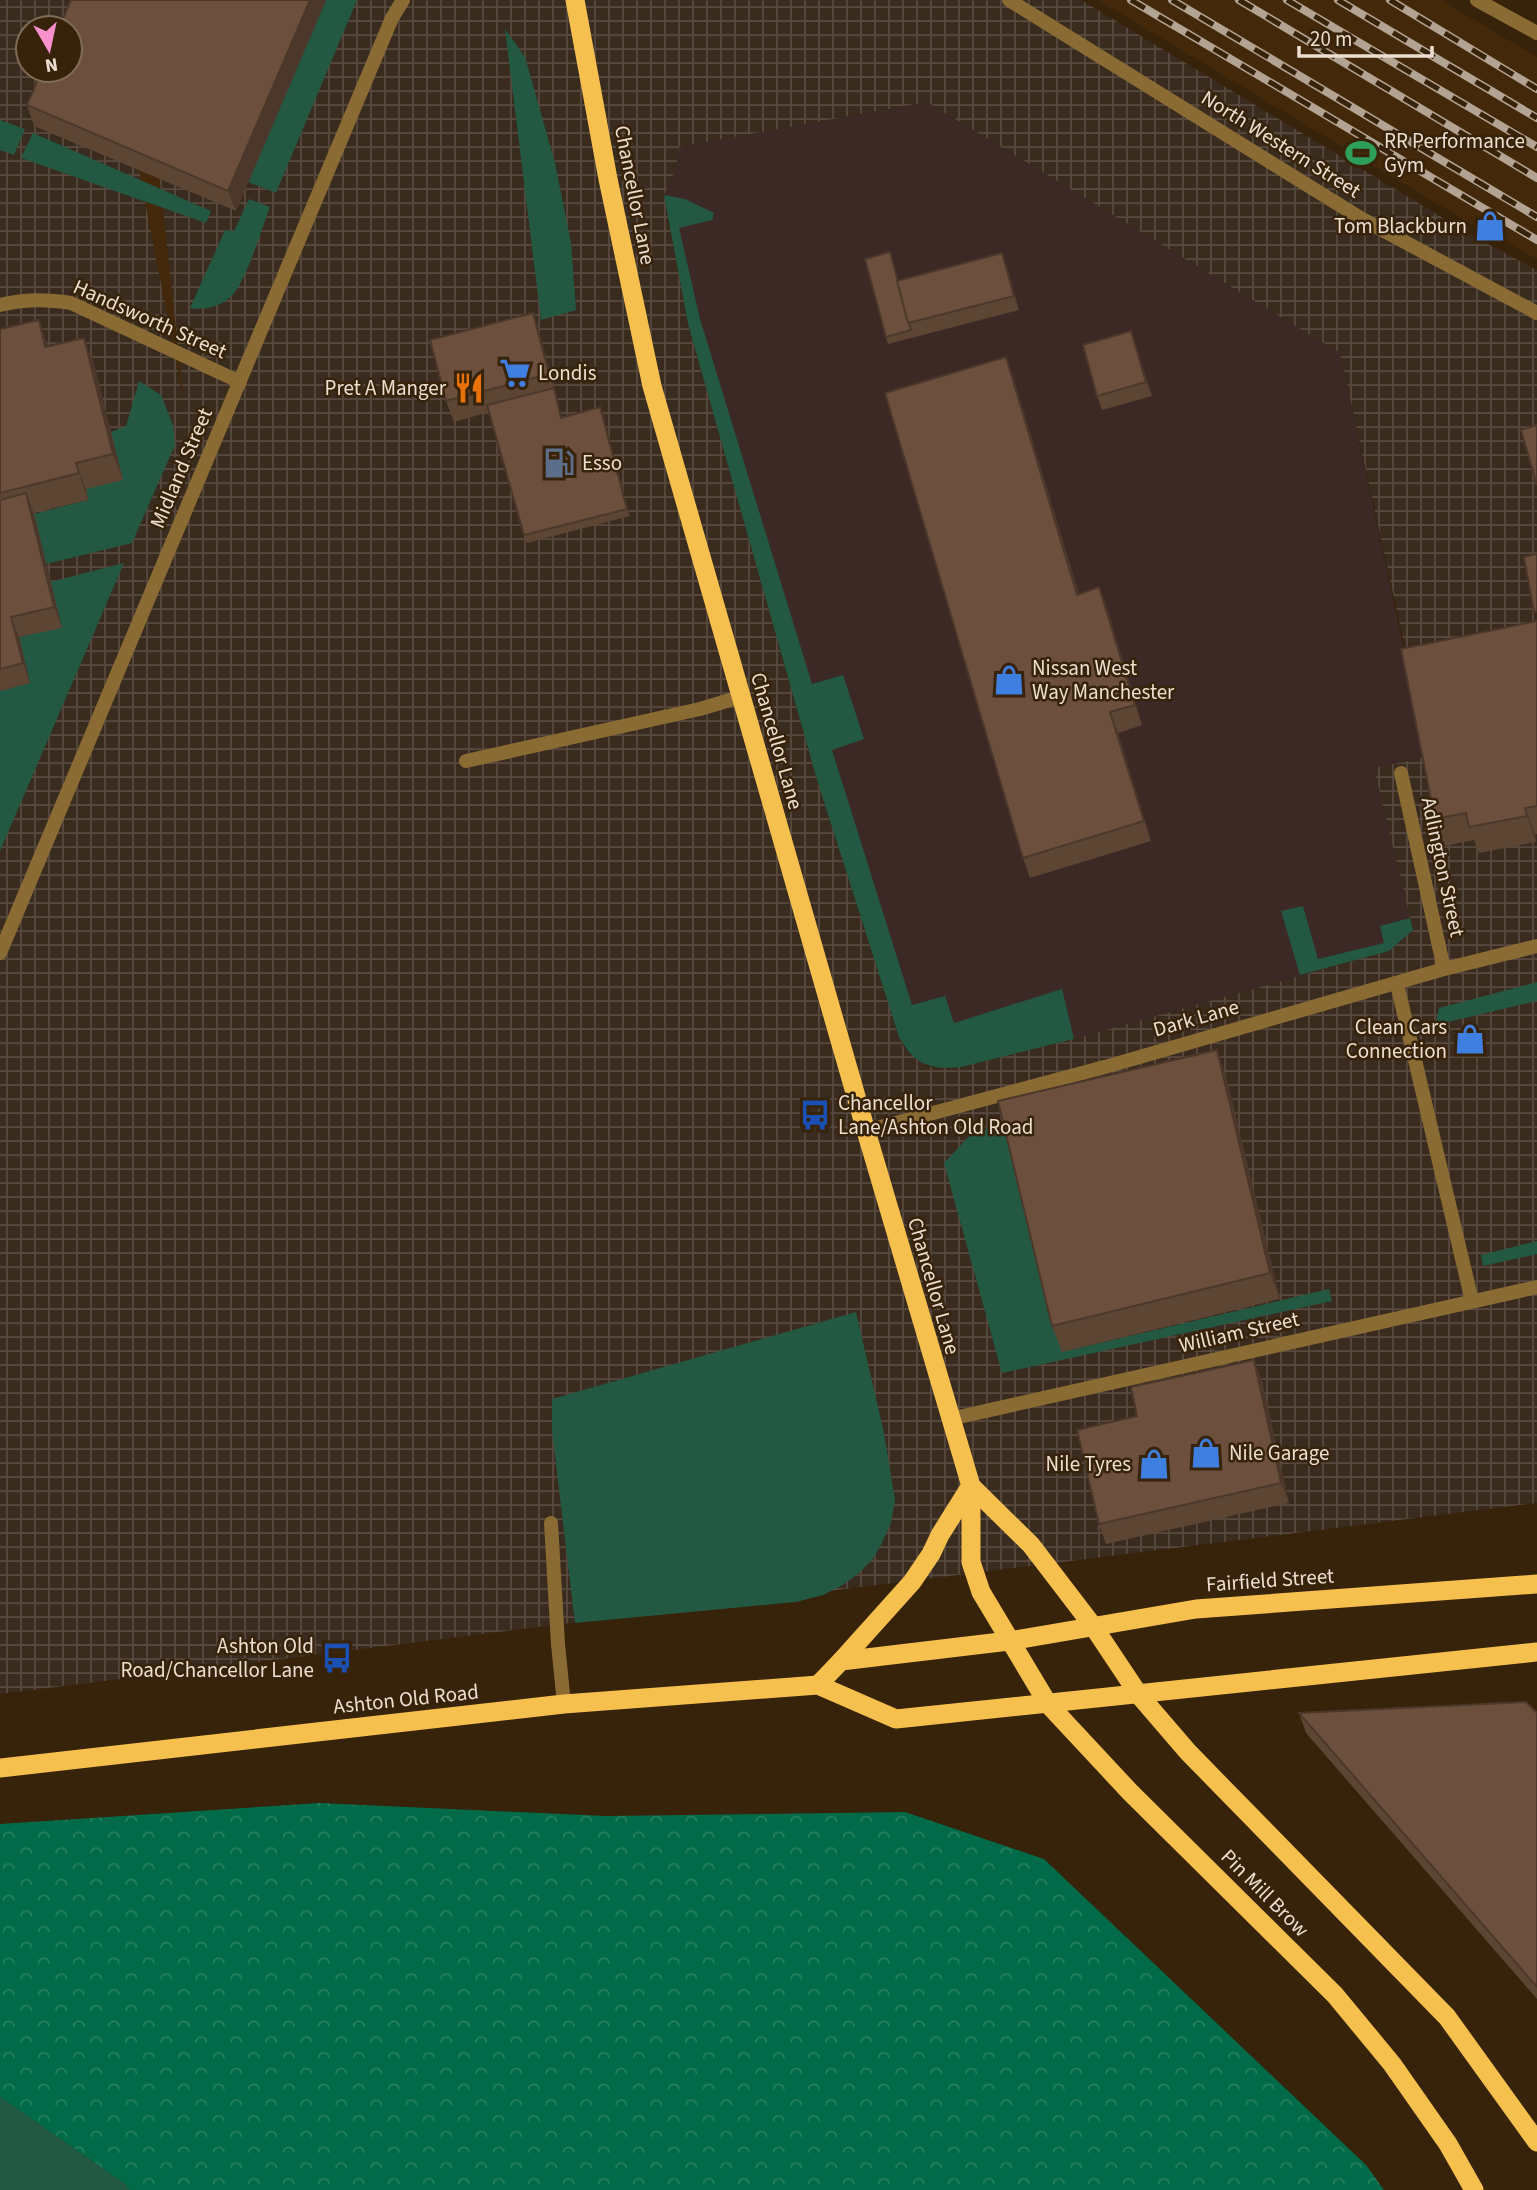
<svg xmlns="http://www.w3.org/2000/svg" width="1537" height="2190" font-family="'Source Sans 3',sans-serif">
	<style>
		.commercial { fill: #3c2926 }
		.industrial { fill: url(#industrial-grid); fill-rule: evenodd }
		.built { fill: #43290a }
		.grass { fill: #235942 }
		.forest { fill: url(#forest-crowns) }
		.lines { fill: none; stroke-linecap: round; stroke-linejoin: round }
		.service { stroke: #8a6b33; stroke-width: 14 }
		.minor { stroke: #8a6b33; stroke-width: 14 }
		.trunk { stroke: #f6c04e; stroke-width: 19 }
		.rail-casing { stroke: #b3a392; stroke-width: 8 }
		.rail { stroke: #37220a; stroke-width: 5; stroke-dasharray: 16; stroke-linecap: butt }
		.wall { fill: #5d4534 }
		.shaded-wall { fill: #4c382b }
		.building { fill: #6c503d; stroke: #4c382b; stroke-width: 2 }
		.labels { text-anchor: middle; dominant-baseline: central; stroke-width: 5; stroke-linejoin: round; paint-order: stroke }
		.poi-label { font-size: 21px; fill: #ecded0; stroke: #37220a; text-anchor: start }
		.street-label { font-size: 21px; fill: #ecded0; stroke: #37220a }
	</style>
	<defs>
		<pattern id="industrial-grid" width="8" height="8" patternUnits="userSpaceOnUse" patternTransform="scale(1.75)"><rect width="8" height="8" fill="#3a2b1f"/><path d="M0 4h8M4 0v8" fill="none" stroke="#57493e"/></pattern>
		<pattern id="forest-crowns" width="20" height="18" patternUnits="userSpaceOnUse" patternTransform="scale(1.75)"><rect width="20" height="18" fill="#016b49"/><path d="M2 6a3 3 0 1 1 6 0M12 15a3 3 0 1 1 6 0" fill="none" stroke="#268062"/></pattern>
	</defs>
	<rect width="100%" height="100%" fill="#37220a"/>
	<path class="commercial" d="M 927,102 L 1340,353 L 1427,757 L 1374,768 L 1413,930 L 1389,951 L 1074,1039 L 961,1067 L 913,1057 L 664,195 L 676,168 L 679,147 Z"/>
	<path class="industrial" d="M 0,0 L 1081,0 L 1473,236 L 1537,270 L 1537,1503 L 0,1694 ZM 28,28 L 70,28 L 70,70 L 28,70 ZM 927,102 L 1340,353 L 1411,675 L 1427,757 L 1374,768 L 1413,930 L 1389,951 L 1074,1039 L 961,1067 L 936,1068 L 926,1066 L 904,1047 L 899,1037 L 817,780 L 688,324 L 664,195 L 676,168 L 679,147 Z"/>
	<g class="built">
		<path d="M 106,0 L 140,0 L 184,402 Z"/>
		<path d="M 1098,0 L 1441,0 L 1537,57 L 1537,259 L 1464,220 Z"/>
	</g>
	<g class="grass">
		<path d="M 326,0 L 357,0 L 276,193 L 248,182 Z"/>
		<path d="M 505,29 L 525,57 L 555,163 L 571,243 L 576,310 L 541,320 Z"/>
		<path d="M 0,120 L 25,129 L 14,155 L 0,150 Z"/>
		<path d="M 33,133 L 211,211 L 206,223 L 21,158 Z"/>
		<path d="M 664,195 L 685,199 L 714,213 L 712,220 L 679,228 L 700,319 L 812,684 L 843,675 L 864,739 L 832,750 L 912,1005 L 945,996 L 954,1023 L 1062,989 L 1074,1039 L 961,1067 C 929,1070 915,1065 899,1037 L 817,780 L 688,324 Z"/>
		<path d="M 249,199 L 270,207 C 262,228 247,278 234,293 C 223,306 206,311 190,308 L 225,230 L 234,231 Z"/>
		<path d="M 139,381 L 161,395 L 173,425 L 175,445 L 132,543 L 46,564 L 34,514 L 88,500 L 86,489 L 111,432 L 126,426 Z"/>
		<path d="M 124,563 L 0,851 L 0,691 L 30,683 L 19,637 L 61,627 L 50,582 Z"/>
		<path d="M 1303,906 L 1318,959 L 1384,943 L 1380,926 L 1410,918 L 1413,930 L 1389,951 L 1300,975 L 1281,911 Z"/>
		<path d="M 1537,982 L 1537,1001 L 1435,1025 L 1439,1008 Z"/>
		<path d="M 1007,1123 L 1062,1352 L 1329,1289 L 1332,1301 L 1002,1373 L 944,1163 L 973,1132 Z"/>
		<path d="M 1537,1241 L 1537,1254 L 1483,1266 L 1481,1255 Z"/>
		<path d="M 856,1312 L 884,1433 L 895,1500 L 891,1523 L 881,1545 L 872,1560 L 858,1574 L 841,1586 L 823,1595 L 796,1602 L 575,1623 L 552,1431 L 552,1399 Z"/>
		<path d="M 0,2097 L 125,2184 L 129,2190 L 0,2190 Z"/>
	</g>
	<path class="forest" d="M 320,1803 L 606,1816 L 905,1812 L 1044,1859 L 1366,2165 L 1384,2190 L 129,2190 L 125,2184 L 0,2097 L 0,1824 Z"/>
	<g class="lines">
		<g class="service">
			<path d="M 466,761 L 700,709 L 740,697"/>
			<path d="M 1397,984 L 1472,1301"/>
			<path d="M 551,1523 L 558,1644 L 564,1704"/>
		</g>
		<g class="minor">
			<path d="M 1009,0 L 1362,219 L 1537,313"/>
			<path d="M 1477,0 L 1537,33"/>
			<path d="M 0,305 C 25,299 45,299 71,303 L 240,382"/>
			<path d="M 1401,773 L 1444,969"/>
			<path d="M 0,953 L 392,18 L 403,0"/>
			<path d="M 866,1131 L 1112,1065 L 1444,969 L 1537,946"/>
			<path d="M 950,1419 L 1537,1287"/>
		</g>
		<g class="trunk">
			<path d="M 575,0 L 608,179 L 652,386 L 866,1131 L 971,1486 L 971,1562 L 981,1592 L 1048,1704 L 1130,1792 L 1335,1995 L 1392,2064 L 1448,2144 L 1474,2190"/>
			<path d="M 971,1486 L 1031,1545 L 1093,1626 L 1139,1695 L 1188,1752 L 1447,2017 L 1537,2142"/>
			<path d="M 841,1661 L 912,1582 L 931,1554 L 940,1535 L 970,1487"/>
			<path d="M 818,1685 L 841,1661 L 1009,1641 L 1196,1609 L 1537,1584"/>
			<path d="M 0,1768 L 564,1704 L 818,1685 L 896,1719 L 1537,1652"/>
		</g>
		<g class="rail-casing">
			<g id="rail">
				<path d="M 1131,0 L 1537,240"/>
				<path d="M 1172,0 L 1537,217"/>
				<path d="M 1239,0 L 1537,178"/>
				<path d="M 1287,0 L 1537,147"/>
				<path d="M 1338,0 L 1537,118"/>
				<path d="M 1390,0 L 1537,89"/>
			</g>
		</g>
		<use href="#rail" class="rail"/>
	</g>
	<g class="wall">
		<path d="M 326,0 L 236,211 L 34,126 L 27,105 Z"/>
		<path d="M 890,252 L 898,281 L 1007,267 L 1019,310 L 888,344 L 886,337 Z"/>
		<path d="M 533,313 L 540,334 L 562,418 L 600,407 L 630,516 L 527,543 L 489,412 L 454,422 L 446,401 Z"/>
		<path d="M 0,329 L 48,346 L 94,364 L 123,480 L 86,489 L 88,500 L 34,513 L 62,628 L 19,637 L 30,683 L 0,691 Z"/>
		<path d="M 1131,331 L 1152,396 L 1102,410 L 1097,396 Z"/>
		<path d="M 1006,357 L 1013,377 L 1079,594 L 1107,608 L 1142,725 L 1118,733 L 1151,841 L 1030,878 L 1023,858 Z"/>
		<path d="M 1537,621 L 1537,834 L 1535,834 L 1536,842 L 1479,853 L 1474,840 L 1445,846 L 1435,819 Z"/>
		<path d="M 1226,1076 L 1280,1299 L 1062,1352 L 1052,1326 Z"/>
		<path d="M 1262,1381 L 1289,1503 L 1106,1544 L 1099,1524 L 1137,1416 Z"/>
		<path d="M 1299,1713 L 1537,1713 L 1537,1999 L 1306,1733 Z"/>
	</g>
	<g class="shaded-wall">
		<path d="M 310,0 L 326,0 L 236,211 L 228,191 Z"/>
		<path d="M 1002,253 L 1007,267 L 1019,310 L 1014,296 Z"/>
		<path d="M 533,313 L 540,334 L 556,395 L 549,374 Z"/>
		<path d="M 39,320 L 48,346 L 45,347 Z"/>
		<path d="M 1131,331 L 1136,345 L 1152,396 L 1146,382 Z"/>
		<path d="M 84,338 L 94,364 L 123,480 L 113,454 Z"/>
		<path d="M 1006,357 L 1013,377 L 1085,615 L 1077,595 Z"/>
		<path d="M 600,407 L 603,414 L 630,516 L 627,509 Z"/>
		<path d="M 76,463 L 86,489 L 88,500 L 79,473 Z"/>
		<path d="M 26,493 L 34,514 L 62,628 L 54,607 Z"/>
		<path d="M 1099,587 L 1107,608 L 1142,725 L 1135,705 Z"/>
		<path d="M 11,617 L 19,637 L 30,683 L 23,663 Z"/>
		<path d="M 1110,712 L 1118,733 L 1151,841 L 1144,821 Z"/>
		<path d="M 1525,808 L 1535,834 L 1536,842 L 1527,816 Z"/>
		<path d="M 1217,1050 L 1226,1076 L 1280,1299 L 1270,1273 Z"/>
		<path d="M 1254,1360 L 1262,1381 L 1289,1503 L 1281,1483 Z"/>
	</g>
	<g class="building">
		<path d="M 71,0 L 310,0 L 228,191 L 27,105 L 42,70 L 70,70 L 70,28 L 59,28 Z"/>
		<path d="M 890,252 L 911,330 L 886,337 L 865,259 Z"/>
		<path d="M 1002,253 L 1014,296 L 908,323 L 897,281 Z"/>
		<path d="M 533,313 L 549,374 L 446,401 L 430,340 Z"/>
		<path d="M 39,320 L 45,347 L 84,338 L 113,454 L 76,463 L 79,473 L 0,493 L 0,329 Z"/>
		<path d="M 1131,331 L 1146,382 L 1097,396 L 1083,345 Z"/>
		<path d="M 1006,357 L 1077,595 L 1099,587 L 1135,705 L 1110,712 L 1144,821 L 1023,858 L 885,393 Z"/>
		<path d="M 554,388 L 561,418 L 600,407 L 627,509 L 524,535 L 487,405 Z"/>
		<path d="M 1537,425 L 1537,485 L 1521,430 Z"/>
		<path d="M 26,493 L 54,607 L 11,617 L 23,663 L 0,669 L 0,500 Z"/>
		<path d="M 1537,554 L 1537,611 L 1534,612 L 1524,557 Z"/>
		<path d="M 1537,621 L 1537,806 L 1525,808 L 1527,816 L 1469,827 L 1466,813 L 1435,819 L 1401,649 Z"/>
		<path d="M 1217,1050 L 1270,1273 L 1052,1326 L 998,1101 Z"/>
		<path d="M 1254,1360 L 1281,1483 L 1099,1524 L 1077,1430 L 1137,1416 L 1131,1387 Z"/>
		<path d="M 1526,1702 L 1537,1713 L 1537,1987 L 1299,1713 Z"/>
	</g>
	<defs>
		<g id="stadium-bare" transform="scale(2.415)"><path d="M0-5a6.5 5 0 1 0 0 10a6.5 5 0 1 0 0-10ZM-3.5-1.8h7v3.6h-7Z" fill="#2e9e5b" stroke="#37220a" stroke-width="2.5" paint-order="stroke"/></g>
		<g id="shop-bare" transform="scale(2.415)"><path d="M-5-2.5h2.3a2.7 3.5 0 0 1 5.4 0H5L5.5 6h-11ZM-1.5-2.5h3a1.5 2.3 0 0 0-3 0Z" fill="#3f7fe0" stroke="#37220a" stroke-width="2.5" paint-order="stroke"/></g>
		<g id="supermarket-bare" transform="scale(2.415)"><path d="M-6-5.5h2.5l.6 2H6L4.5 2H-2.5L-4.4-4H-6ZM-1.5 3.2a1.3 1.3 0 1 0 .1 0ZM3 3.2a1.3 1.3 0 1 0 .1 0Z" fill="#3f7fe0" stroke="#37220a" stroke-width="2.5" paint-order="stroke"/></g>
		<g id="restaurant-bare" transform="scale(2.415)"><path d="M-5-6h1v4h1v-4h1v4h1v-4h1v5L-1.5 .5V6h-2V.5L-5-1ZM5-6V6H3V1.5H1.5Q1.5-4 5-6Z" fill="#e8710a" stroke="#37220a" stroke-width="2.5" paint-order="stroke"/></g>
		<g id="fuel-bare" transform="scale(2.415)"><path d="M-5.5-6h7V0h2V4h1.3V-2.5L3-4.5l.8-.8L6-3V5H2.5V1h-1V6h-7ZM-4.2-4.7v3.2H.2V-4.7Z" fill="#5c6f8a" stroke="#37220a" stroke-width="2.5" paint-order="stroke"/></g>
		<g id="bus-bare" transform="scale(2.415)"><path d="M-5-6H5V4H4V6H2V4H-2V6H-4V4H-5ZM-3.5-4V0h7V-4ZM-3.5 1.2v1.5H-2V1.2ZM2 1.2v1.5H3.5V1.2Z" fill="#1a4fb4" stroke="#37220a" stroke-width="2.5" paint-order="stroke"/></g>
	</defs>
	<g fill-rule="evenodd">
		<use href="#stadium-bare" x="1361" y="153"/>
		<use href="#shop-bare" x="1490" y="226"/>
		<use href="#supermarket-bare" x="515" y="373"/>
		<use href="#restaurant-bare" x="469" y="388"/>
		<use href="#fuel-bare" x="559" y="463"/>
		<use href="#shop-bare" x="1009" y="680"/>
		<use href="#shop-bare" x="1470" y="1039"/>
		<use href="#bus-bare" x="815" y="1115"/>
		<use href="#shop-bare" x="1206" y="1453"/>
		<use href="#shop-bare" x="1154" y="1464"/>
		<use href="#bus-bare" x="337" y="1658"/>
	</g>
	<g class="labels">
		<g class="poi-label">
			<text x="1384" y="141">RR Performance<tspan x="1384" dy="24">Gym</tspan></text>
			<text x="1467" y="226" text-anchor="end">Tom Blackburn</text>
			<text x="538" y="373">Londis</text>
			<text x="446" y="388" text-anchor="end">Pret A Manger</text>
			<text x="582" y="463">Esso</text>
			<text x="1032" y="668">Nissan West<tspan x="1032" dy="24">Way Manchester</tspan></text>
			<text x="1447" y="1027" text-anchor="end">Clean Cars<tspan x="1447" dy="24">Connection</tspan></text>
			<text x="838" y="1103">Chancellor<tspan x="838" dy="24">Lane/Ashton Old Road</tspan></text>
			<text x="1229" y="1453">Nile Garage</text>
			<text x="1131" y="1464" text-anchor="end">Nile Tyres</text>
			<text x="314" y="1646" text-anchor="end">Ashton Old<tspan x="314" dy="24">Road/Chancellor Lane</tspan></text>
		</g>
		<g class="street-label">
			<text transform="translate(1281 144) rotate(32)">North Western Street</text>
			<text transform="translate(635 195) rotate(79)">Chancellor Lane</text>
			<text transform="translate(150 319) rotate(24)">Handsworth Street</text>
			<text transform="translate(181 468) rotate(-67)">Midland Street</text>
			<text transform="translate(777 741) rotate(74)">Chancellor Lane</text>
			<text transform="translate(1443 867) rotate(78)">Adlington Street</text>
			<text transform="translate(1196 1018) rotate(-16)">Dark Lane</text>
			<text transform="translate(934 1286) rotate(74)">Chancellor Lane</text>
			<text transform="translate(1239 1332) rotate(-13)">William Street</text>
			<text transform="translate(1270 1580) rotate(-4)">Fairfield Street</text>
			<text transform="translate(406 1699) rotate(-6)">Ashton Old Road</text>
			<text transform="translate(1265 1893) rotate(45)">Pin Mill Brow</text>
		</g>
	</g>
	<g transform="translate(49 49) rotate(171)"><circle r="33" fill="#37220a" stroke="#7f6d59" stroke-width="2"/>
	<path d="M0-5L12 26L0 18L-12 26Z" fill="#f890cb"/>
	<text y="-10" font-size="19" font-weight="bold" text-anchor="middle" fill="#ecded0">N</text>
	</g>
	<path d="M1299 46v10h133v-10" fill="none" stroke="#ecded0" stroke-width="3.5"/>
	<text x="1310" y="46" font-size="21" fill="#ecded0" stroke="#37220a" stroke-width="5" paint-order="stroke">20 m</text>
</svg>
